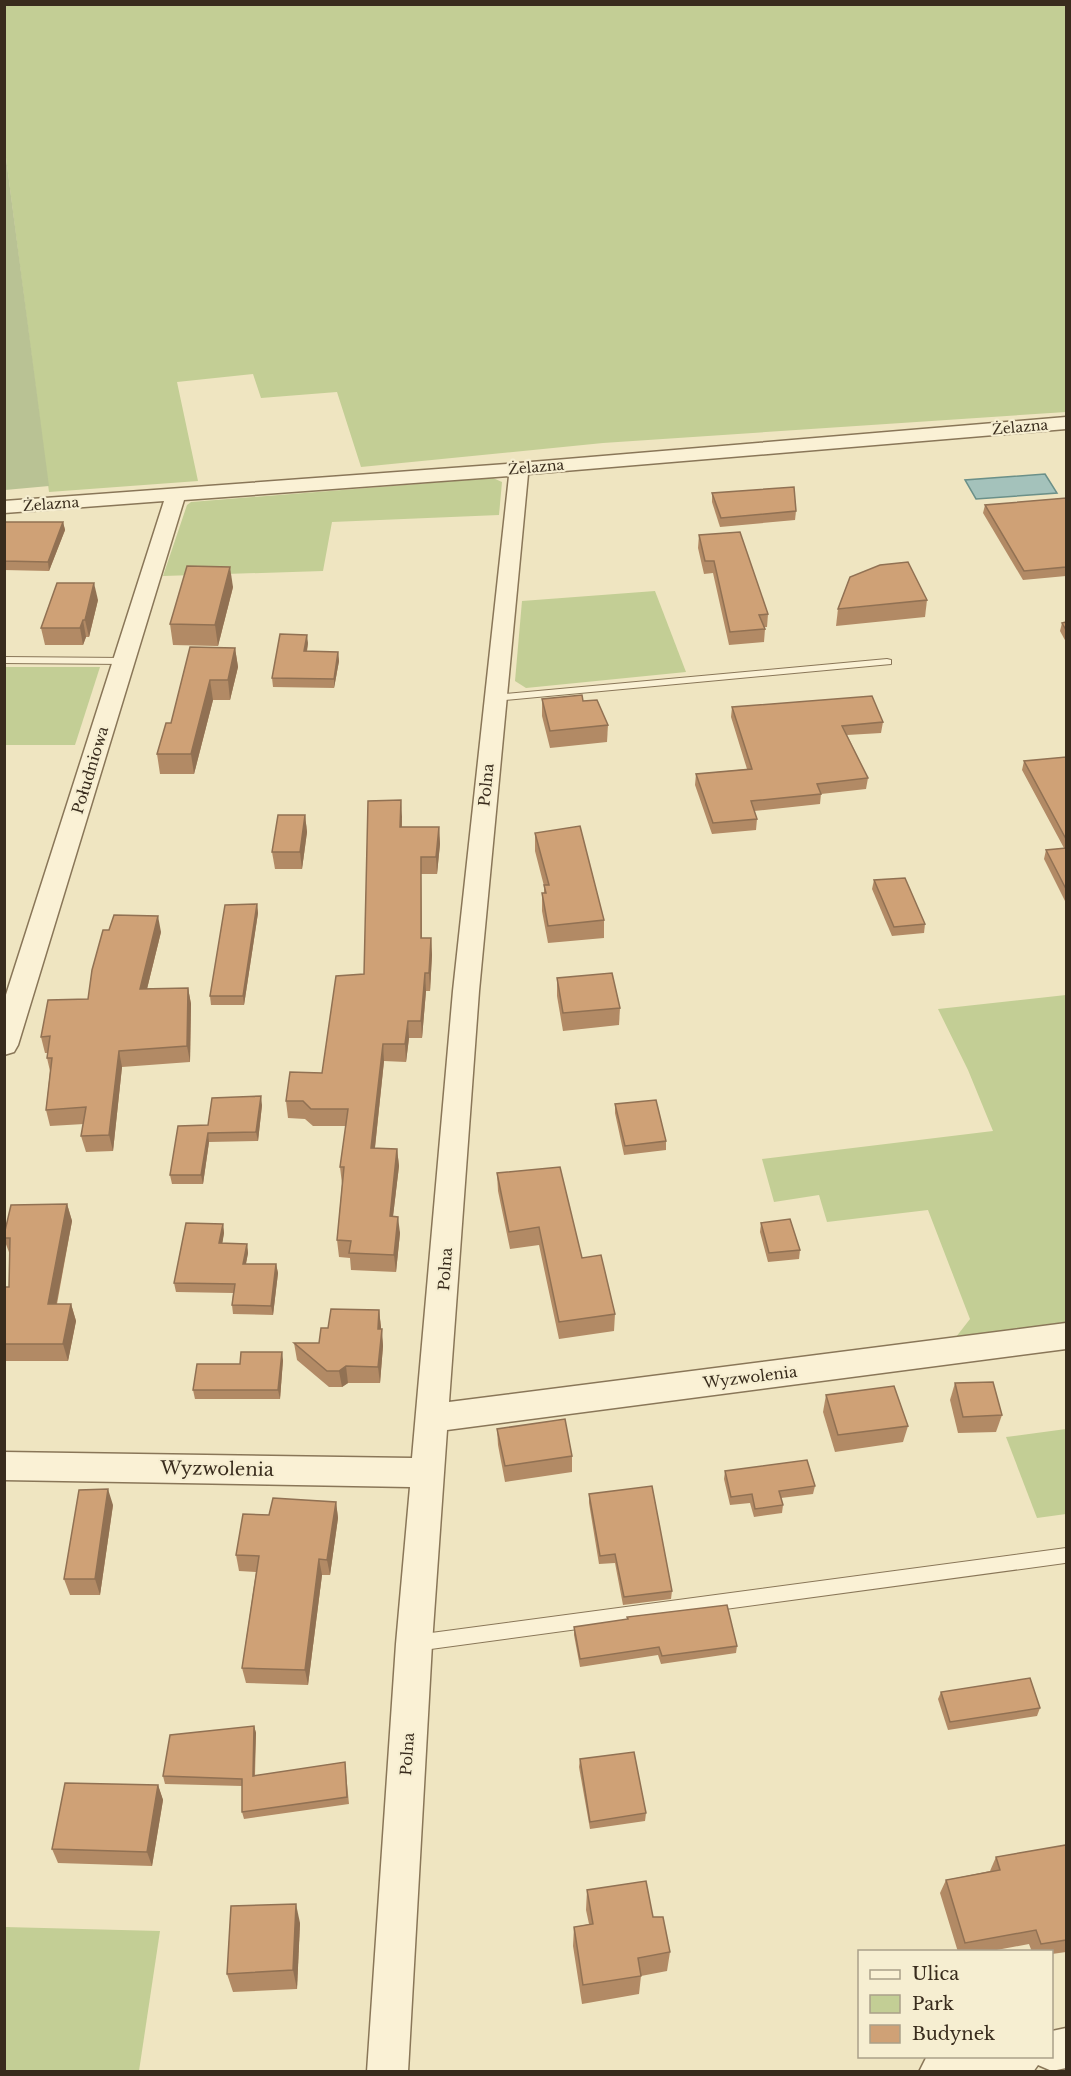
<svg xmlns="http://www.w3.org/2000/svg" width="1071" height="2076" font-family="'Libre Baskerville',serif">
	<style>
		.green { fill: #c3ce95 }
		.cemetery { fill: #b9c294 }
		.water { fill: #a4c2bb; stroke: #6b9089; stroke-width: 1.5 }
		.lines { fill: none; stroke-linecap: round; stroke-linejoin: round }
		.service-casing { stroke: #897658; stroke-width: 2 }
		.minor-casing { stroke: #897658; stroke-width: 3 }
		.service { fill: #faf1d5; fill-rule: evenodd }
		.minor { fill: #faf1d5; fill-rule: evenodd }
		.wall { fill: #b28a65 }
		.shaded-wall { fill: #917153 }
		.building { fill: #cfa176; stroke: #917153; stroke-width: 1.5 }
		.labels { text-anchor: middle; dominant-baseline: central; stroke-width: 4.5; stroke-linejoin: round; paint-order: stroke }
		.far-street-label { font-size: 14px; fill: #392c1d; stroke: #f6eed1 }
		.street-label { font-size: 15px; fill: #392c1d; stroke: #f6eed1 }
		.near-street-label { font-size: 18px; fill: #392c1d; stroke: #f6eed1 }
	</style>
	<rect width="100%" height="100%" fill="#efe5c1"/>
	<g class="green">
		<path d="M 4,5 L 1066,5 L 1066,412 L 603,443 L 361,467 L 337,392 L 261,398 L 253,374 L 177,382 L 198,481 L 49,492 L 5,150 Z"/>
		<path d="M 493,478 L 502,482 L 499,515 L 332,522 L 323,571 L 163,576 L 187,505 L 191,502 Z"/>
		<path d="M 655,591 L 686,672 L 526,688 L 515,681 L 522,601 Z"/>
		<path d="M 5,667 L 100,667 L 75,745 L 5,745 Z"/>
		<path d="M 1066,995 L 1066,1322 L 956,1337 L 970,1319 L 928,1210 L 827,1222 L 819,1195 L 774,1202 L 762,1159 L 993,1131 L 968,1070 L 938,1009 Z"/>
		<path d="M 1066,1429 L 1066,1514 L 1037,1518 L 1006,1437 Z"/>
		<path d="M 5,1927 L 160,1931 L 139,2071 L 5,2071 Z"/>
	</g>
	<path class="cemetery" d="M 5,150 L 49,486 L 5,490 L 4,490 Z"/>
	<path class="water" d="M 1045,474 L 1057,493 L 976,499 L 965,480 Z"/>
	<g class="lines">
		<g class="service-casing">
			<g id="service">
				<path d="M 4,657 L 124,658 L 129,661 L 124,664 L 4,663 Z"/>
				<path d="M 887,659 L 891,660 L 891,664 L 495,701 L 489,698 L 495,695 Z"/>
				<path d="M 1066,1548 L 1065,1563 L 416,1651 L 410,1649 L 407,1643 L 410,1637 L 416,1635 Z"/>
			</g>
		</g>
		<g class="minor-casing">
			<g id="minor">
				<path d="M 1066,417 L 1066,429 L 528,474 L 479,991 L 449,1402 L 1066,1323 L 1066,1349 L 447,1430 L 432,1644 L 408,2072 L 367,2072 L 396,1644 L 410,1487 L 4,1480 L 4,1452 L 412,1458 L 453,991 L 509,476 L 184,500 L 18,1045 L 14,1052 L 4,1055 L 4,1001 L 164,501 L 4,513 L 4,501 L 519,463 Z"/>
				<path d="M 1066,2028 L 1066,2068 L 1052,2071 L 1038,2065 L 1033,2072 L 919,2072 L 927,2056 L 1052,2056 L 1052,2031 Z"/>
			</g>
		</g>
		<use href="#service" class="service"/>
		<use href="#minor" class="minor"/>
	</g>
	<g class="wall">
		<path d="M 712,493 L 796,511 L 795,520 L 720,527 L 712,502 Z"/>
		<path d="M 1066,498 L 1066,576 L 1023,580 L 983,513 L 985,505 Z"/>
		<path d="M 4,522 L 63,522 L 65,530 L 49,571 L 4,570 Z"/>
		<path d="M 699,535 L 768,614 L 767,627 L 764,627 L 765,629 L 764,642 L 729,645 L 713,573 L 704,574 L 698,548 Z"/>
		<path d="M 233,587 L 218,646 L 173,645 L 170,624 Z"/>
		<path d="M 98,600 L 89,637 L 86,637 L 83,645 L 45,645 L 41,628 Z"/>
		<path d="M 927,600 L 925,617 L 836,626 L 838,609 Z"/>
		<path d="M 1066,622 L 1066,642 L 1060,631 L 1062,623 Z"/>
		<path d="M 308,643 L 307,652 L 338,652 L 339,661 L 334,688 L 273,687 L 272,678 Z"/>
		<path d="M 235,648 L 238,667 L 230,700 L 213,700 L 194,774 L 160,774 L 157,754 L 171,723 Z"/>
		<path d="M 542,699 L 583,701 L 608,725 L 607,742 L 550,748 L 542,716 Z"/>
		<path d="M 732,707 L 883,722 L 881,733 L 847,735 L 868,778 L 866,789 L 821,794 L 820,804 L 754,811 L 757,819 L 756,830 L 712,834 L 695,785 L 696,774 L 747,769 L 731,717 Z"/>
		<path d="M 1066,757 L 1066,903 L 1044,859 L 1046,850 L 1064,848 L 1022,770 L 1024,761 Z"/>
		<path d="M 305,815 L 307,832 L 302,869 L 275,869 L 272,852 Z"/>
		<path d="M 402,817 L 402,827 L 439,827 L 440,844 L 437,874 L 421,874 L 422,938 L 431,938 L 432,955 L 430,991 L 426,991 L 422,1038 L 409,1038 L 406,1062 L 384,1061 L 375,1148 L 397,1149 L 399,1166 L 393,1216 L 400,1233 L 396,1272 L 351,1270 L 350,1258 L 339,1257 L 337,1240 L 342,1184 L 340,1167 L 346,1126 L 313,1126 L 305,1119 L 288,1118 L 286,1101 L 322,1073 L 364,974 Z"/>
		<path d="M 535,833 L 604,920 L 604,938 L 548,943 L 542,911 L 542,893 L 544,893 L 544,886 L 535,851 Z"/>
		<path d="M 874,880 L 925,924 L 924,933 L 892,936 L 872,889 Z"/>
		<path d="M 257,904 L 258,913 L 244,1005 L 211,1005 L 210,996 Z"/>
		<path d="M 161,932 L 147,989 L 188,988 L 191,1004 L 190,1062 L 122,1067 L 113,1151 L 86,1152 L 81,1136 L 84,1124 L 50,1126 L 46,1110 L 50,1071 L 47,1058 L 48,1053 L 45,1053 L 41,1037 L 88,999 Z"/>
		<path d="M 557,978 L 620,1008 L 619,1025 L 563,1031 L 557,996 Z"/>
		<path d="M 615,1104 L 666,1141 L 666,1150 L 624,1155 L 615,1113 Z"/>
		<path d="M 262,1105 L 258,1141 L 209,1142 L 203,1184 L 172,1184 L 170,1175 L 208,1125 Z"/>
		<path d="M 497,1173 L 582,1258 L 615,1314 L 614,1331 L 559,1339 L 539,1245 L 510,1249 L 498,1191 Z"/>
		<path d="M 67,1204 L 72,1221 L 57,1304 L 71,1304 L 76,1321 L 68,1361 L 4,1361 L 4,1287 L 9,1287 L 10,1255 L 4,1239 L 4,1235 Z"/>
		<path d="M 761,1223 L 800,1250 L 799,1259 L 768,1262 L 760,1232 Z"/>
		<path d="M 223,1224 L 224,1233 L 222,1243 L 247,1244 L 248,1253 L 246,1264 L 276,1264 L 278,1273 L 273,1315 L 233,1314 L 232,1305 L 233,1293 L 176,1292 L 174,1283 Z"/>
		<path d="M 379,1310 L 383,1346 L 380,1383 L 348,1383 L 342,1387 L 329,1387 L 297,1360 L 294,1343 L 319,1343 L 328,1328 Z"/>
		<path d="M 283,1360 L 280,1399 L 195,1399 L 193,1390 L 240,1364 Z"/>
		<path d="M 955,1383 L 1002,1415 L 996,1432 L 958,1433 L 950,1400 Z"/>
		<path d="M 826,1395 L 908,1426 L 903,1442 L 835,1452 L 823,1412 Z"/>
		<path d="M 497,1429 L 572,1456 L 572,1472 L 505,1482 L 498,1445 Z"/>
		<path d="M 725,1471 L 815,1486 L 813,1494 L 781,1498 L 783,1505 L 782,1513 L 754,1517 L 750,1503 L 730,1505 L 724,1479 Z"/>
		<path d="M 589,1494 L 672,1591 L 671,1599 L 623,1605 L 615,1563 L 599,1564 L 589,1503 Z"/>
		<path d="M 336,1502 L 338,1518 L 330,1575 L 322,1575 L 308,1685 L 246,1683 L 242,1668 L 256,1572 L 239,1571 L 236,1555 L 269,1515 Z"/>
		<path d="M 113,1505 L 100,1595 L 70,1595 L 64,1579 Z"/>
		<path d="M 627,1617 L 737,1646 L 736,1653 L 661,1664 L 658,1655 L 580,1667 L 574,1635 L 574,1627 L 627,1620 Z"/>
		<path d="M 941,1692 L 1040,1708 L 1037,1716 L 948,1730 L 938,1699 Z"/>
		<path d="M 254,1726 L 256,1733 L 255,1776 L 345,1762 L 349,1804 L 244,1819 L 242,1812 L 242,1786 L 165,1784 L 163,1776 Z"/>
		<path d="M 580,1759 L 646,1813 L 645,1821 L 590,1829 L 579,1767 Z"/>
		<path d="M 158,1785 L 163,1800 L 152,1866 L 58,1863 L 52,1849 Z"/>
		<path d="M 1066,1845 L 1066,1952 L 1052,1954 L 1052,1952 L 1032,1952 L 1029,1944 L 986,1952 L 958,1952 L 940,1893 L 946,1880 L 990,1871 L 996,1857 Z"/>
		<path d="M 587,1890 L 653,1917 L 670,1952 L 667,1971 L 641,1976 L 639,1994 L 582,2004 L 573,1946 L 574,1927 L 589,1924 L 586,1910 Z"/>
		<path d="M 300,1923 L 297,1989 L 233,1992 L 227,1974 Z"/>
	</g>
	<g class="shaded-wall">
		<path d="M 63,522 L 65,530 L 49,571 L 48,562 Z"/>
		<path d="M 230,567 L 233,587 L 218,646 L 215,625 Z"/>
		<path d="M 94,583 L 98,600 L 89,637 L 85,620 Z"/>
		<path d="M 83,620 L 86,637 L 83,645 L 80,628 Z"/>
		<path d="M 307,635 L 308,643 L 305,660 L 304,651 Z"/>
		<path d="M 235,648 L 238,667 L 230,700 L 228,680 Z"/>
		<path d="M 338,652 L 339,661 L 334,688 L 334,679 Z"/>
		<path d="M 210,680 L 213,700 L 194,774 L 191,754 Z"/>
		<path d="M 401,800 L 402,817 L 401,844 L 400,827 Z"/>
		<path d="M 305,815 L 307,832 L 302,869 L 300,852 Z"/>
		<path d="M 439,827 L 440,844 L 437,874 L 436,857 Z"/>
		<path d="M 421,857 L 421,874 L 422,955 L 421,938 Z"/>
		<path d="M 257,904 L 258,913 L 244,1005 L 243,996 Z"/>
		<path d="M 158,916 L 161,932 L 143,1005 L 140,989 Z"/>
		<path d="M 431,938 L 432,955 L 430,991 L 429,973 Z"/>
		<path d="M 425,973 L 426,991 L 422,1038 L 421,1021 Z"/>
		<path d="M 188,988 L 191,1004 L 190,1062 L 187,1046 Z"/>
		<path d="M 408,1021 L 409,1038 L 406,1062 L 405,1044 Z"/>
		<path d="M 383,1044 L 384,1061 L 373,1165 L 371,1148 Z"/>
		<path d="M 119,1051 L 122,1067 L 113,1151 L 109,1135 Z"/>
		<path d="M 261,1096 L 262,1105 L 258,1141 L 256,1132 Z"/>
		<path d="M 208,1133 L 209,1142 L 203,1184 L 201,1175 Z"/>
		<path d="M 397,1149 L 399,1166 L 391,1233 L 390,1216 Z"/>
		<path d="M 67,1204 L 72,1221 L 53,1321 L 48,1304 Z"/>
		<path d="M 398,1217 L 400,1233 L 396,1272 L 394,1255 Z"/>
		<path d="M 223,1224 L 224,1233 L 221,1252 L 219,1243 Z"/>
		<path d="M 247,1244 L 248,1253 L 244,1273 L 243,1264 Z"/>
		<path d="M 276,1264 L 278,1273 L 273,1315 L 271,1306 Z"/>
		<path d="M 71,1304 L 76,1321 L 68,1361 L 63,1344 Z"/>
		<path d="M 379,1310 L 381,1327 L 379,1346 L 378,1329 Z"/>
		<path d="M 382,1329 L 383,1346 L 380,1383 L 378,1367 Z"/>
		<path d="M 282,1352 L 283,1360 L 280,1399 L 278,1390 Z"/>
		<path d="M 346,1366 L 348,1383 L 342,1387 L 339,1371 Z"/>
		<path d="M 108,1489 L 113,1505 L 100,1595 L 95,1579 Z"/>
		<path d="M 336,1502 L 338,1518 L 330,1575 L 327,1560 Z"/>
		<path d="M 319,1559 L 322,1575 L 308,1685 L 305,1670 Z"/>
		<path d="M 254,1726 L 256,1733 L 254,1783 L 253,1776 Z"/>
		<path d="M 158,1785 L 163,1800 L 152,1866 L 147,1852 Z"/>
		<path d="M 296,1904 L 300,1923 L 297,1989 L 293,1970 Z"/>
	</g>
	<g class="building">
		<path d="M 794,487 L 796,511 L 721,518 L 712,493 Z"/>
		<path d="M 1066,498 L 1066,567 L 1024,571 L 985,505 Z"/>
		<path d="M 4,522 L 63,522 L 48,562 L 4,561 Z"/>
		<path d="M 740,532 L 768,614 L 759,615 L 765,629 L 730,632 L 714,561 L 705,561 L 699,535 Z"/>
		<path d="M 908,562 L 927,600 L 838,609 L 850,577 L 880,565 Z"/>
		<path d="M 187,566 L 230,567 L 215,625 L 170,624 Z"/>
		<path d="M 57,583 L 94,583 L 85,620 L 83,620 L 80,628 L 41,628 Z"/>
		<path d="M 1066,622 L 1066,630 L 1062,623 Z"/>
		<path d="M 280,634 L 307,635 L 304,651 L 338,652 L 334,679 L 272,678 Z"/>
		<path d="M 190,647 L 235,648 L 228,680 L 210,680 L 191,754 L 157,754 L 166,723 L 171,723 Z"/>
		<path d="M 582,695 L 583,701 L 597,700 L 608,725 L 550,731 L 542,699 Z"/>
		<path d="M 872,696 L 883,722 L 842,726 L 868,778 L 817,784 L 821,794 L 751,801 L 757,819 L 713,823 L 696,774 L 752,769 L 732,707 Z"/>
		<path d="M 1066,757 L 1066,839 L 1024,761 Z"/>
		<path d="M 401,800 L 400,827 L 439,827 L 436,857 L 421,857 L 421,938 L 431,938 L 429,973 L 425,973 L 421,1021 L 408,1021 L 405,1044 L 383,1044 L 371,1148 L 397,1149 L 390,1216 L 398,1217 L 394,1255 L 349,1253 L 351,1241 L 337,1240 L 344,1167 L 340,1167 L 348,1109 L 311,1109 L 303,1101 L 286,1101 L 290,1072 L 322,1073 L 336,976 L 364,974 L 368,801 Z"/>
		<path d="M 278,815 L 305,815 L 300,852 L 272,852 Z"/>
		<path d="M 580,826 L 604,920 L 548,926 L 542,893 L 546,893 L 544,885 L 549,885 L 535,833 Z"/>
		<path d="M 1066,848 L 1066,889 L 1046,850 Z"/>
		<path d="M 905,878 L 925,924 L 894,927 L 874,880 Z"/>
		<path d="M 257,904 L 243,996 L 210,996 L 225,905 Z"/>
		<path d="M 114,915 L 158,916 L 140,989 L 188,988 L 187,1046 L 119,1051 L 109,1135 L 81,1136 L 86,1107 L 46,1110 L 52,1058 L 47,1058 L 50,1036 L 41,1037 L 48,1000 L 88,999 L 92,970 L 103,930 L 109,930 Z"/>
		<path d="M 612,973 L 620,1008 L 563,1013 L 557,978 Z"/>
		<path d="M 261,1096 L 256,1132 L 208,1133 L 201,1175 L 170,1175 L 178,1126 L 208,1125 L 212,1098 Z"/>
		<path d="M 656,1100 L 666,1141 L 625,1146 L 615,1104 Z"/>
		<path d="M 560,1167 L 582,1258 L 601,1255 L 615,1314 L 559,1322 L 539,1227 L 509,1232 L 497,1173 Z"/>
		<path d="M 67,1204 L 48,1304 L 71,1304 L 63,1344 L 4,1344 L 4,1287 L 9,1287 L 10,1238 L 4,1238 L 4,1235 L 11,1205 Z"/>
		<path d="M 790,1219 L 800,1250 L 769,1253 L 761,1223 Z"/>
		<path d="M 186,1223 L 223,1224 L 219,1243 L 247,1244 L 243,1264 L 276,1264 L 271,1306 L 232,1305 L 235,1284 L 174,1283 Z"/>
		<path d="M 331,1309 L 379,1310 L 378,1329 L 382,1329 L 378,1367 L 346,1366 L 339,1371 L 327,1371 L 294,1343 L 319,1343 L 321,1328 L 328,1328 Z"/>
		<path d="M 241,1352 L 282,1352 L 278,1390 L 193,1390 L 197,1364 L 240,1364 Z"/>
		<path d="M 993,1382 L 1002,1415 L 963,1417 L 955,1383 Z"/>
		<path d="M 894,1386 L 908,1426 L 838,1435 L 826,1395 Z"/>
		<path d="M 565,1419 L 572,1456 L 505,1466 L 497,1429 Z"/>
		<path d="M 807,1460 L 815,1486 L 779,1491 L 783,1505 L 755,1509 L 752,1494 L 731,1497 L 725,1471 Z"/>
		<path d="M 652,1486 L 672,1591 L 624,1597 L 615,1554 L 600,1556 L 589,1494 Z"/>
		<path d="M 108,1489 L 95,1579 L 64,1579 L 79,1490 Z"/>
		<path d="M 273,1498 L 336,1502 L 327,1560 L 319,1559 L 305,1670 L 242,1668 L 259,1556 L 236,1555 L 243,1514 L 269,1515 Z"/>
		<path d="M 727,1605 L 737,1646 L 662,1656 L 659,1647 L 580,1659 L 574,1627 L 628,1619 L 627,1617 Z"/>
		<path d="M 1030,1678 L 1040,1708 L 950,1722 L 941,1692 Z"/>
		<path d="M 254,1726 L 253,1776 L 345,1762 L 347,1797 L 242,1812 L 242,1779 L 163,1776 L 170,1735 Z"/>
		<path d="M 634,1752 L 646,1813 L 590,1822 L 580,1759 Z"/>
		<path d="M 65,1783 L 158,1785 L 147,1852 L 52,1849 Z"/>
		<path d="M 1066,1845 L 1066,1940 L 1041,1944 L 1036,1930 L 965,1943 L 946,1880 L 1000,1870 L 996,1857 Z"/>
		<path d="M 646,1881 L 653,1917 L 663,1917 L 670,1952 L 638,1958 L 641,1976 L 583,1985 L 574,1927 L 593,1924 L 587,1890 Z"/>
		<path d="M 296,1904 L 293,1970 L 227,1974 L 231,1906 Z"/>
	</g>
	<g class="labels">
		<g class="far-street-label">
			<text transform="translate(1020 427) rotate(-5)">Żelazna</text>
			<text transform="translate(536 467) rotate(-5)">Żelazna</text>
			<text transform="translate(51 504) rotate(-4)">Żelazna</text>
		</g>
		<g class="street-label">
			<text transform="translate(90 770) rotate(-73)">Południowa</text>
			<text transform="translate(486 785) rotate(-84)">Polna</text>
			<text transform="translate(445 1269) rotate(-86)">Polna</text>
			<text transform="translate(750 1377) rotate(-7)">Wyzwolenia</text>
			<text transform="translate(407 1754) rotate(-86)">Polna</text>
		</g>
		<g class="near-street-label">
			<text transform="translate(217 1469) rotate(1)">Wyzwolenia</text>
		</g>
	</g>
	<rect width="1071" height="2076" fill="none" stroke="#392c1d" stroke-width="12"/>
	<rect x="858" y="1950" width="195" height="108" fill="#f6eed1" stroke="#aaa089" stroke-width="1.5"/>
	<rect x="870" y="1970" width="30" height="9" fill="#faf1d5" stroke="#aaa089" stroke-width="1.5"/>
	<text x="912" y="1980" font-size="18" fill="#392c1d">Ulica</text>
	<rect x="870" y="1995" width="30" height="18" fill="#c3ce95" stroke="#aaa089" stroke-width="1.5"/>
	<text x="912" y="2010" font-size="18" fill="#392c1d">Park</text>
	<rect x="870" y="2025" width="30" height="18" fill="#cfa176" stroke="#aaa089" stroke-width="1.5"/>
	<text x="912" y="2040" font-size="18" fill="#392c1d">Budynek</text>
</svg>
